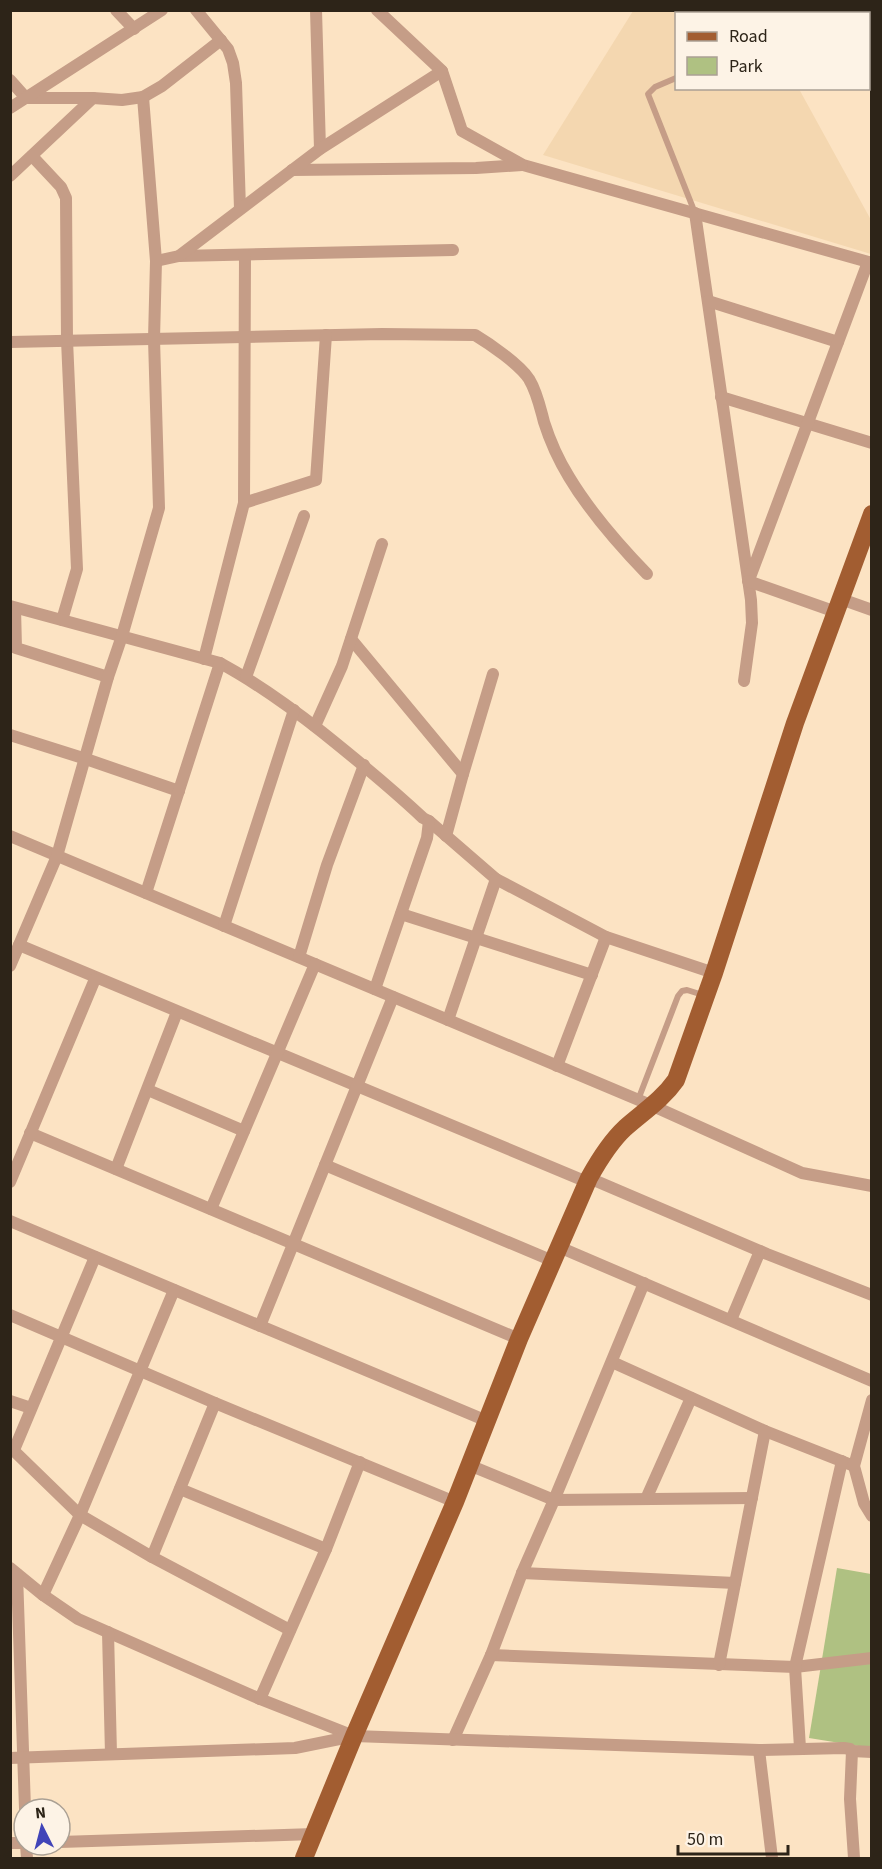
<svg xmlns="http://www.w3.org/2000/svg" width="882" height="1869" font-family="'Source Sans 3',sans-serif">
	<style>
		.built { fill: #f4d7b0 }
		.green { fill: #afc182 }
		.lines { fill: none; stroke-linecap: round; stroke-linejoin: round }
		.lane { stroke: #c59d87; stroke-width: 6 }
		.street { stroke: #c59d87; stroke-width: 12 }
		.primary { stroke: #a25d31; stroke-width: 18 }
	</style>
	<rect width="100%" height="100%" fill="#fce3c3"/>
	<path class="built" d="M 633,11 L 756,11 L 758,13 L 676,14 L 676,88 L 799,89 L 871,220 L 871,254 L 543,155 Z"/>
	<path class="green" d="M 837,1568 L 871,1574 L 871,1748 L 809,1738 Z"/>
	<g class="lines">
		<g class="lane">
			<path d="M 868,15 L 872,15"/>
			<path d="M 676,78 L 655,87 L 648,94 L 695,213"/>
			<path d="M 638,1100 L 678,996 L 682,991 L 687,990 L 703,995"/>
		</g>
		<g class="street">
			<path d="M 116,10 L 134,29"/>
			<path d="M 196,10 L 228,49 L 233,63 L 236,83 L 240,209"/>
			<path d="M 316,10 L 320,149"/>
			<path d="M 377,10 L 442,71 L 462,131 L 523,165 L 872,263"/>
			<path d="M 10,80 L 26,98 L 93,98 L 122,100 L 143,97 L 162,86 L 221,40"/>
			<path d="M 10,108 L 162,10"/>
			<path d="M 32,156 L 61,187 L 66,198 L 67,340 L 77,569 L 62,620"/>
			<path d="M 292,170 L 476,168 L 522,165"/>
			<path d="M 10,176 L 93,98"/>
			<path d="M 695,213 L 751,600 L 752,623 L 744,681"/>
			<path d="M 179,256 L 453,250"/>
			<path d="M 156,261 L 179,256 L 320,149 L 442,71"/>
			<path d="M 708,301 L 838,342"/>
			<path d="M 10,342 L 382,334 L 475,335 C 490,344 519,364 529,379 C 537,392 540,407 544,422 C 550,441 558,459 569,477 C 590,512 618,544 647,574"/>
			<path d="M 721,397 L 872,443"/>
			<path d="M 244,503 L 316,480 L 326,335"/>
			<path d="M 749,580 L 868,262"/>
			<path d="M 748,581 L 836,612"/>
			<path d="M 841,599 L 872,610"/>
			<path d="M 10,606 L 220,663 C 257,683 290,707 322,732 C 357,760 391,788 423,818 L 429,821 L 496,879 L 606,937 L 714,973"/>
			<path d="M 15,608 L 16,648 L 108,677"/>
			<path d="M 351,639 L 463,774"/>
			<path d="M 204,659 L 244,503 L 245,255"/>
			<path d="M 246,677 L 304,516"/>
			<path d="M 315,726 L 342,666 L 382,544"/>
			<path d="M 10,735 L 86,759 L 179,791"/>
			<path d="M 10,836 L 653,1106 L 802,1173 L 872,1186"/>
			<path d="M 446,836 L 463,774 L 493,674"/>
			<path d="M 146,893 L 220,663"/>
			<path d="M 401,914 L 592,975"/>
			<path d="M 224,926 L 294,710"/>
			<path d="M 19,945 L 587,1182"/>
			<path d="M 299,957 L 327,865 L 364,765"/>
			<path d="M 10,966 L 57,856 L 108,677 L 122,636 L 159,508 L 154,339 L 156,261 L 143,97"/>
			<path d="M 375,989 L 427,838 L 429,821"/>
			<path d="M 448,1020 L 496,879"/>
			<path d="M 557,1066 L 606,937"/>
			<path d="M 148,1090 L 244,1131"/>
			<path d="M 30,1133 L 519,1339"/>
			<path d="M 325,1165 L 553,1261"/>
			<path d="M 116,1169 L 177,1012"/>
			<path d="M 589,1178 L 767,1254 L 872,1295"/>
			<path d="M 10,1182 L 95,979"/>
			<path d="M 211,1209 L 315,964"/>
			<path d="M 10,1221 L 487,1421"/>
			<path d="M 559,1247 L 872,1381"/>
			<path d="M 10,1315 L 215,1403 L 455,1502"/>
			<path d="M 731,1320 L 760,1251"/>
			<path d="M 260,1326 L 393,997"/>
			<path d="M 612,1362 L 765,1431 L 854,1466"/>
			<path d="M 872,1400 L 854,1466 L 864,1503 L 872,1516"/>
			<path d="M 10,1401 L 31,1408"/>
			<path d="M 10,1447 L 80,1515 L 152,1557 L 290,1630"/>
			<path d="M 14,1450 L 95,1257"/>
			<path d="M 469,1465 L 554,1500 L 752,1498"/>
			<path d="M 180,1489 L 326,1549"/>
			<path d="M 646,1499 L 691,1398"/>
			<path d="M 152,1557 L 215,1403"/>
			<path d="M 10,1568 L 43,1595 L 78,1619 L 260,1699 L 354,1736"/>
			<path d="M 522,1573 L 735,1583"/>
			<path d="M 17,1574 L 25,1809"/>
			<path d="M 43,1595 L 80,1515 L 174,1290"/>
			<path d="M 108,1632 L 111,1754"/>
			<path d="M 491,1655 L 795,1667 L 872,1658"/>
			<path d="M 719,1665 L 765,1431"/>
			<path d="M 260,1699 L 326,1549 L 360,1462"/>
			<path d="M 453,1740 L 491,1655 L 522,1573 L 554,1500 L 644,1283"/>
			<path d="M 800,1748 L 795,1667 L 842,1461"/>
			<path d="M 759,1750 L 772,1858"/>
			<path d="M 852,1751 L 872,1752"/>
			<path d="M 10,1758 L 295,1748 L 354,1736 L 759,1750 L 844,1748 L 850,1749 L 852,1751 L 850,1799 L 854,1858"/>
			<path d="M 60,1842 L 314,1834"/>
			<path d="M 10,1843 L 24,1843"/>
			<path d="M 26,1845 L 27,1858"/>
		</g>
		<path class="primary" d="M 304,1858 L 354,1736 L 455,1502 L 519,1339 L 589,1178 C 599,1160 610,1142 625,1128 C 643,1112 662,1100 676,1080 L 714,973 L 795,723 L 872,514"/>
	</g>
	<rect width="882" height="1869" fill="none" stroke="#2d2418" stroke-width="24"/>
	<rect x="675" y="12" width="195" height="78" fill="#fdf3e6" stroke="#aaa094" stroke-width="1.5"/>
	<rect x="687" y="32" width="30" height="9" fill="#a25d31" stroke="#aaa094" stroke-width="1.5"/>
	<text x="729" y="42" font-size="18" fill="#2d2418">Road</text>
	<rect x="687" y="57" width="30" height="18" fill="#afc182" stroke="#aaa094" stroke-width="1.5"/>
	<text x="729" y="72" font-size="18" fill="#2d2418">Park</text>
	<g transform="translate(42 1827) rotate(354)"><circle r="28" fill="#fdf3e6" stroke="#aaa094" stroke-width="1.5"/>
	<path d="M0-4.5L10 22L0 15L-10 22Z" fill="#4144b8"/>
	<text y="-9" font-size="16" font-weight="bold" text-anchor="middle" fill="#2d2418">N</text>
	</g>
	<path d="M678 1845v9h110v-9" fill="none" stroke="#2d2418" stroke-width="3"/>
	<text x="687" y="1845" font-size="18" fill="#2d2418" stroke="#fdf3e6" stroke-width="4.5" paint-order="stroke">50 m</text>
</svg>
